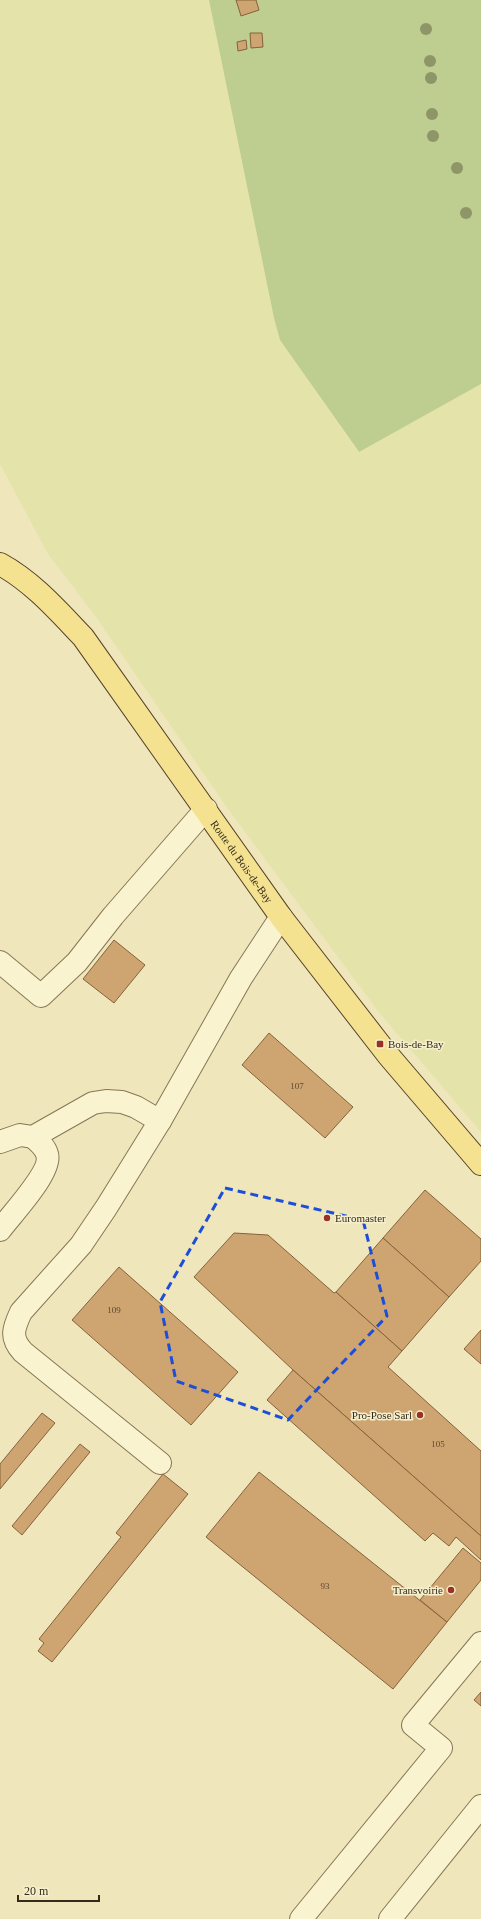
<svg xmlns="http://www.w3.org/2000/svg" width="481" height="1919" font-family="'Times New Roman',serif">
	<style>
		.farmland { fill: #e4e3aa }
		.green { fill: #becd90 }
		.building { fill: #cea471; stroke: #86623b }
		.lines { fill: none; stroke-linecap: round; stroke-linejoin: round }
		.minor-casing { stroke: #877655; stroke-width: 24 }
		.major-casing { stroke: #54432a; stroke-width: 24 }
		.minor { stroke: #faf3cf; stroke-width: 22 }
		.major { stroke: #f4e291; stroke-width: 22 }
		.tree { fill: #8e9567 }
		.marked { fill: none; stroke: #1d4ed8; stroke-width: 3; stroke-dasharray: 8 5; stroke-linejoin: round }
		.poi-dot { fill: #973224; stroke: #f6efcc; stroke-width: 1.5 }
		.labels { text-anchor: middle; dominant-baseline: central; stroke-width: 3; stroke-linejoin: round; paint-order: stroke }
		.number-label { font-size: 9px; fill: #5b4930 }
		.street-label { font-size: 11px; fill: #352b1b; stroke: #f6efcc }
		.poi-label { font-size: 11px; fill: #352b1b; stroke: #f6efcc; text-anchor: start }
	</style>
	<rect width="100%" height="100%" fill="#efe6bc"/>
	<path class="farmland" d="M 0,0 L 209,0 L 274,318 L 280,340 L 358,452 L 481,384 L 481,1132 L 378,1011 L 228,809 L 96,617 L 48,554 L 0,464 Z"/>
	<path class="green" d="M 209,0 L 481,0 L 481,384 L 359,452 L 280,340 L 274,318 Z"/>
	<g class="building">
		<path d="M 236,0 L 256,0 L 259,10 L 241,16 Z"/>
		<path d="M 250,33 L 262,33 L 263,47 L 251,48 Z"/>
		<path d="M 246,40 L 247,49 L 238,51 L 237,42 Z"/>
		<path d="M 114,940 L 145,965 L 114,1003 L 83,979 Z"/>
		<path d="M 269,1033 L 353,1107 L 325,1138 L 242,1065 Z"/>
		<path d="M 425,1190 L 481,1239 L 481,1261 L 449,1297 L 383,1238 Z"/>
		<path d="M 234,1233 L 268,1235 L 334,1293 L 336,1292 L 402,1351 L 388,1367 L 481,1451 L 481,1536 L 293,1370 L 194,1277 Z"/>
		<path d="M 383,1238 L 449,1297 L 402,1351 L 336,1292 Z"/>
		<path d="M 119,1267 L 238,1372 L 191,1425 L 72,1320 Z"/>
		<path d="M 481,1330 L 481,1364 L 464,1349 Z"/>
		<path d="M 293,1370 L 481,1536 L 481,1560 L 456,1537 L 449,1546 L 433,1533 L 425,1541 L 267,1400 Z"/>
		<path d="M 42,1413 L 55,1423 L 0,1489 L 0,1464 Z"/>
		<path d="M 80,1444 L 90,1452 L 22,1535 L 12,1526 Z"/>
		<path d="M 259,1472 L 447,1622 L 393,1689 L 206,1537 Z"/>
		<path d="M 163,1474 L 188,1494 L 52,1662 L 38,1651 L 44,1643 L 39,1639 L 121,1537 L 116,1533 Z"/>
		<path d="M 463,1548 L 481,1563 L 481,1580 L 447,1622 L 420,1600 Z"/>
		<path d="M 481,1692 L 481,1706 L 474,1700 Z"/>
	</g>
	<g class="lines">
		<g class="minor-casing">
			<g id="minor">
				<path d="M 0,962 L 41,996 L 77,962 L 113,916 L 206,809"/>
				<path d="M 0,1142 L 20,1135 L 33,1137 L 93,1103 L 106,1101 L 122,1102 L 136,1107 L 160,1121"/>
				<path d="M 0,1230 C 11,1215 53,1171 47,1154 C 45,1147 39,1142 33,1137"/>
				<path d="M 160,1463 L 23,1352 C 10,1338 13,1329 21,1312 L 81,1245 L 106,1208 L 160,1121 L 241,978 L 281,917"/>
				<path d="M 301,1919 L 441,1748 L 413,1725 L 481,1643"/>
				<path d="M 390,1919 L 481,1806"/>
			</g>
		</g>
		<g class="major-casing">
			<g id="major">
				<path id="s1" d="M 0,564 C 33,582 58,611 83,637 L 281,917 L 388,1055 L 481,1164"/>
			</g>
		</g>
		<use href="#minor" class="minor"/>
		<use href="#major" class="major"/>
	</g>
	<g class="tree">
		<circle cx="426" cy="29" r="6"/>
		<circle cx="430" cy="61" r="6"/>
		<circle cx="431" cy="78" r="6"/>
		<circle cx="432" cy="114" r="6"/>
		<circle cx="433" cy="136" r="6"/>
		<circle cx="457" cy="168" r="6"/>
		<circle cx="466" cy="213" r="6"/>
	</g>
	<path class="marked" d="M 225,1188 L 363,1220 L 387,1316 L 288,1420 L 176,1381 L 160,1302 Z"/>
	<g class="poi-dot">
		<rect x="376" y="1040" width="8" height="8" rx="2"/>
		<circle cx="327" cy="1218" r="4"/>
		<circle cx="420" cy="1415" r="4"/>
		<circle cx="451" cy="1590" r="4"/>
	</g>
	<g class="labels">
		<g class="number-label">
			<text x="297" y="1086">107</text>
			<text x="114" y="1310">109</text>
			<text x="438" y="1444">105</text>
			<text x="325" y="1586">93</text>
		</g>
		<g class="street-label">
			<text stroke="none"><textPath href="#s1" startOffset="386">Route du Bois-de-Bay</textPath></text>
		</g>
		<g class="poi-label">
			<text x="388" y="1044">Bois-de-Bay</text>
			<text x="335" y="1218">Euromaster</text>
			<text x="412" y="1415" text-anchor="end">Pro-Pose Sarl</text>
			<text x="443" y="1590" text-anchor="end">Transvoirie</text>
		</g>
	</g>
	<path d="M18 1895v6h81v-6" fill="none" stroke="#352b1b" stroke-width="2"/>
	<text x="24" y="1895" font-size="12" fill="#352b1b" stroke="#f6efcc" stroke-width="3" paint-order="stroke">20 m</text>
</svg>
